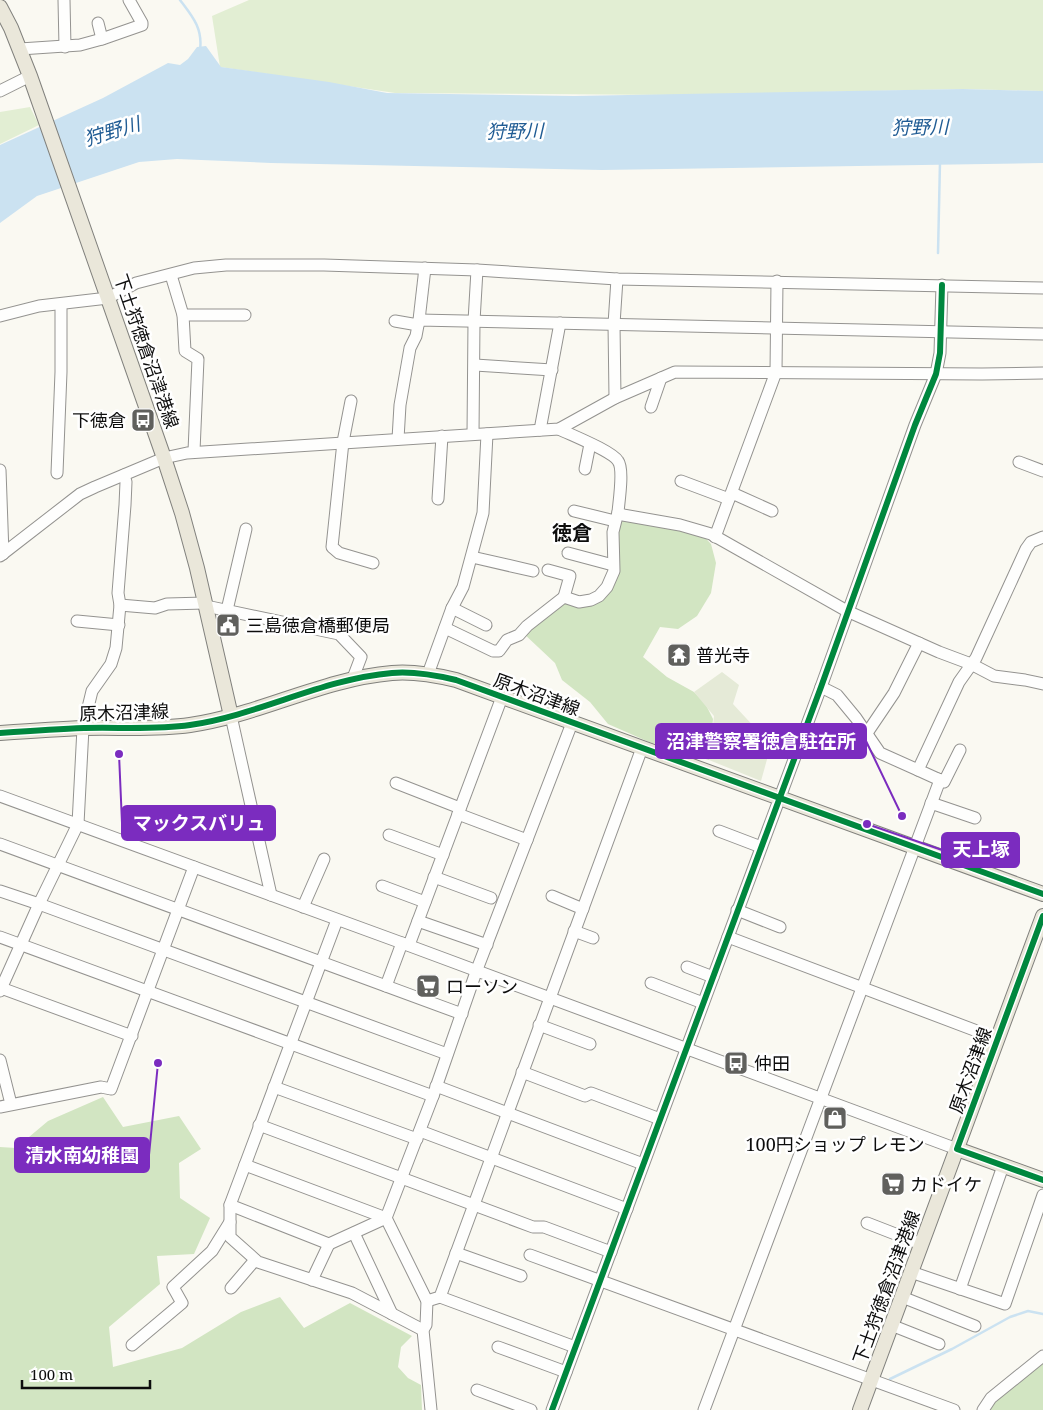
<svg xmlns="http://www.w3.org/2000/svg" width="1043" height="1410" font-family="'Noto Serif','Noto Sans JP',serif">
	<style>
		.green { fill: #e2eed3 }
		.forest { fill: #d2e5c2 }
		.cemetery { fill: #e5ead7 }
		.water { fill: #cbe2f1 }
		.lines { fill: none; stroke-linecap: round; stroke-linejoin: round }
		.stream { stroke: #cbe2f1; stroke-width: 2.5 }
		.minor-casing { stroke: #949390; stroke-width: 13 }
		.major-casing { stroke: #81817d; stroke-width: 16 }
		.minor { stroke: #fefefd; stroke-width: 11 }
		.major { stroke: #eae7da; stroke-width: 14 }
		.cycleway-casing { stroke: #fff; stroke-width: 9 }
		.cycleway { stroke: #00873e; stroke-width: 6 }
		.labels { text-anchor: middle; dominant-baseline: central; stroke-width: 5; stroke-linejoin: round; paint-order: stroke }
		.street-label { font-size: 18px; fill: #0d0d0d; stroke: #fff }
		.poi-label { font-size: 18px; fill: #0d0d0d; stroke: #fff; text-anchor: start }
		.water-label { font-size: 19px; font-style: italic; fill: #205c94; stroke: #fff }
		.quarter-label { font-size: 20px; font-weight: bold; fill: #0d0d0d; stroke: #fff }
		.leader { fill: none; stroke: #7b2cbf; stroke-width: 2 }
		.callout-dot { fill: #7b2cbf; stroke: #fff; stroke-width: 2 }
		.callout { fill: #7b2cbf; stroke: #7b2cbf; stroke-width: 2 }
		.callout-label { font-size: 19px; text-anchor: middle; font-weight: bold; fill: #fff }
	</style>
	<rect width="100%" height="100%" fill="#faf9f2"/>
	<g class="green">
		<path d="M 249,0 L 1043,0 L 1043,91 L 963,89 L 675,95 L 395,93 L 220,67 L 212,16 Z"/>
		<path d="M 30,107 L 39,125 L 0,144 L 0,112 Z"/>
	</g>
	<g class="forest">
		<path d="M 623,515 L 698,530 L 711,544 L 716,563 L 711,593 L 697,616 L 678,629 L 660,627 L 643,657 L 667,677 L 694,692 L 705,703 L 713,719 L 709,760 L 649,742 L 608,724 L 590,702 L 562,680 L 555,663 L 522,632 L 564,597 L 591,600 L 607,587 L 613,536 Z"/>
		<path d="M 103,1097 L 123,1127 L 179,1116 L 201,1149 L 179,1163 L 180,1198 L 210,1218 L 194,1254 L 157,1256 L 160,1284 L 109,1327 L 113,1367 L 182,1348 L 241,1312 L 280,1297 L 304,1328 L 350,1303 L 412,1336 L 401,1347 L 398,1367 L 408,1378 L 421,1385 L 422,1410 L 0,1410 L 0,1147 L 16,1148 L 48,1121 Z"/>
		<path d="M 1034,1363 L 1043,1364 L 1043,1410 L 984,1410 Z"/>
	</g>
	<path class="cemetery" d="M 722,672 L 739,685 L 733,704 L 771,745 L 761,781 L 709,760 L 714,716 L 694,692 Z"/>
	<path class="water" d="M 206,46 L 221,67 L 329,82 L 387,93 L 574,96 L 963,89 L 1043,91 L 1043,163 L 602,170 L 271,163 L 177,159 L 139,162 L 37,196 L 0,223 L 0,145 L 103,98 L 168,63 L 180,65 L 188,59 L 197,47 Z"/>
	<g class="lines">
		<g class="stream">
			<path d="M 180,0 C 192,16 203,28 200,50"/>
			<path d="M 938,253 L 940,162"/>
			<path d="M 890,1379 L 952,1349 L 1010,1317 L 1028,1311 L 1043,1314"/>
		</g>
		<g class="minor-casing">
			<g id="minor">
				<path d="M 64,0 L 65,47"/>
				<path d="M 98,23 L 102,39"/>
				<path d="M 20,49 L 80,45 L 102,39 L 142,25 L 142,23 L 129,0"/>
				<path d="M 0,91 L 30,76"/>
				<path d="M 171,275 L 183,315 L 185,351 L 198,359 L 194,451"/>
				<path d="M 183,315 L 245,315"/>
				<path d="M 0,316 L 39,306 L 108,298 L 136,283 L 194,268 L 226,265 L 324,265 L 477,270 L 617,279 L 1043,288"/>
				<path d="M 419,320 L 425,268"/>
				<path d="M 395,321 L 418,325"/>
				<path d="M 475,365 L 552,370"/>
				<path d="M 615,398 L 614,324 L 617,279"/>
				<path d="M 351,401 L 343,442 L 332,547 L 339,553 L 373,563"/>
				<path d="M 651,407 L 661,378"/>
				<path d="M 559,429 C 571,435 612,451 618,461 C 624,469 619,501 618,512 L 623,515 L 680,525 L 711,534 L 847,611 L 939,652 L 971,664 L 994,676 L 1025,680 L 1043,684"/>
				<path d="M 540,430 L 560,323"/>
				<path d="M 473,434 L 474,321 L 477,270"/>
				<path d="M 398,439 L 400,405 L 410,348 L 416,336 L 419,320 L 1043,334"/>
				<path d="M 1019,462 L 1043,471"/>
				<path d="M 585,469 L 590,444"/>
				<path d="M 0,470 L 3,554"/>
				<path d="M 57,473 L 61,372 L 61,304"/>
				<path d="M 681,481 L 729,499 L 776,372 L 777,281"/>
				<path d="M 732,493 L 772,511"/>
				<path d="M 438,499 L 442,436"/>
				<path d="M 574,511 L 615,521"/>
				<path d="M 715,537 L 729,499"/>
				<path d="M 568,553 L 613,565"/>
				<path d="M 0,556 L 80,494 L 95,487 L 164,458 L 187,453 L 559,429 L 615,398 L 675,372 L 982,374 L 1043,373"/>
				<path d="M 472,557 L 533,571"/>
				<path d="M 548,570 L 570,576 L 564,597"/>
				<path d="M 120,605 L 155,608 L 167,604 L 205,603"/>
				<path d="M 206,606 L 339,634 L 361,657 L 353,678"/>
				<path d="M 452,608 L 486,625"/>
				<path d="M 227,610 L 246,529"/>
				<path d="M 77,621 L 119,625"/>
				<path d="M 445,628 L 493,651 L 499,651 L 507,640 L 519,635 L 527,626 L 564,597 L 579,602 L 591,600 L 599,596 L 607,587 L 614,571 L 613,532 L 618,512"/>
				<path d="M 428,674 L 452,608 L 463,587 L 483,513 L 487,434"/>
				<path d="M 821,687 L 837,695 L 856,718 L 880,753 L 918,770"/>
				<path d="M 231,716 L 271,895"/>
				<path d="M 867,733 L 894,693 L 919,643"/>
				<path d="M 938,779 L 944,782 L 960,750"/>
				<path d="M 396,783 L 460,808"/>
				<path d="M 0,796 L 402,943 L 957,1149"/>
				<path d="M 931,803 L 975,818"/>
				<path d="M 458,814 L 527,840"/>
				<path d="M 719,831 L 761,847"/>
				<path d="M 389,835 L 443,855"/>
				<path d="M 0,844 L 462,1014"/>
				<path d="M 434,877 L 491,898"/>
				<path d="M 382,886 L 425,902"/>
				<path d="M 0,891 L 39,904 L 447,1054"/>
				<path d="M 552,896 L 583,909"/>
				<path d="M 303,907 L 324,859"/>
				<path d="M 737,910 L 780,927"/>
				<path d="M 337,920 L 230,1205 L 329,1244 L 386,1218 L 433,1096 L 476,972 L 572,723"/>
				<path d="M 418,921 L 487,945"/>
				<path d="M 574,931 L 593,938"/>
				<path d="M 0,937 L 433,1096"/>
				<path d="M 728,937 L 998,1039"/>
				<path d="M 409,945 L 502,697"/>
				<path d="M 687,967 L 713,977"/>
				<path d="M 651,983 L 703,1003"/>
				<path d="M 386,986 L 402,943"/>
				<path d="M 1,988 L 132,1036"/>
				<path d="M 0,991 L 39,904 L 78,824 L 83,728 L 92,691 L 111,664 L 116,648 L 120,605 L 118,593 L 125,505 L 126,482 L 124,475"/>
				<path d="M 539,1025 L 590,1044"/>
				<path d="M 0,1060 L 11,1104"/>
				<path d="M 522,1072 L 585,1096 L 591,1093 L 660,1119"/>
				<path d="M 436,1086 L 643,1164"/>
				<path d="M 274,1087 L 417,1139"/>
				<path d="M 0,1107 L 101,1087 L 111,1089 L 194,867"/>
				<path d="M 259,1125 L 533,1227 L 544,1227 L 611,1252"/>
				<path d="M 420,1131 L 627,1209"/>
				<path d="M 245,1165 L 386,1218 L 427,1301 L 426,1325 L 423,1330 L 431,1410"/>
				<path d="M 230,1205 L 230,1237 L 258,1262 L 352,1293 L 423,1330"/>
				<path d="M 867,1223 L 921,1244"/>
				<path d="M 354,1233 L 392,1314"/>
				<path d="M 456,1253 L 521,1276"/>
				<path d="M 530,1255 L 954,1410"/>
				<path d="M 911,1272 L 1005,1304 L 1043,1195"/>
				<path d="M 312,1280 L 329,1244"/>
				<path d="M 231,1288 L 255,1260"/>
				<path d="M 960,1289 L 1003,1166"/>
				<path d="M 440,1297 L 575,1347"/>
				<path d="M 902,1297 L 975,1326"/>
				<path d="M 427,1301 L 440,1297 L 642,748"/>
				<path d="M 891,1325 L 939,1344"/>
				<path d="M 132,1345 L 182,1303 L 173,1287 L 212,1251 L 230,1222"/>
				<path d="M 498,1347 L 566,1372"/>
				<path d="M 477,1390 L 531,1410"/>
				<path d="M 552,1410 L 821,687 L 915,425 L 936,374 L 940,353 L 942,285"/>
				<path d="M 704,1410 L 940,780 L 918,770 L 959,682 L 976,658 L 1026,549 L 1031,542 L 1043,537"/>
				<path d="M 983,1410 L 991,1398 L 1043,1356"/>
			</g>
		</g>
		<g class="major-casing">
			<g id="major">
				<path d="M 0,7 L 11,28 L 30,76 L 164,458 L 182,513 L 197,568 L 231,716"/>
				<path d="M 0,733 C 28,731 56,729 84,728 C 119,727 155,730 190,725 C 259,715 322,679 392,673 C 414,671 435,675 456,680 L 1043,894"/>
				<path d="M 957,1149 L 1043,1180"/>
				<path d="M 860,1410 L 1043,916"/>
			</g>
		</g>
		<use href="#minor" class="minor"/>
		<use href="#major" class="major"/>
		<g class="cycleway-casing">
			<g id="cycleway">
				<path d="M 0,733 C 28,731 56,729 84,728 C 119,727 155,730 190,725 C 259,715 322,679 392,673 C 414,671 435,675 456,680 L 1043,894"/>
				<path d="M 1043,916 L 957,1149 L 1043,1180"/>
				<path d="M 552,1410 L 821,687 L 915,425 L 936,374 L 940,353 L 942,285"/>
			</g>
		</g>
		<use href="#cycleway" class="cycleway"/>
	</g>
	<defs>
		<g id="bus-square" transform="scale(1.25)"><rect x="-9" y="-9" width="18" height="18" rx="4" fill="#60605d" stroke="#fff"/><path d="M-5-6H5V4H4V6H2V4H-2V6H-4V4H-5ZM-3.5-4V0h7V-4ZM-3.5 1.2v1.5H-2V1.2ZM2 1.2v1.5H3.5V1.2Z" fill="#fff"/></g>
		<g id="civic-square" transform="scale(1.25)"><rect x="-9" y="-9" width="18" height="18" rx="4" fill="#60605d" stroke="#fff"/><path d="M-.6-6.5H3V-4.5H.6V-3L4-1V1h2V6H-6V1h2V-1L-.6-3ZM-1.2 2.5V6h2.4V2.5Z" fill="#fff"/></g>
		<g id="temple-square" transform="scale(1.25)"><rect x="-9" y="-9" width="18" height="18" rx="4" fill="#60605d" stroke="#fff"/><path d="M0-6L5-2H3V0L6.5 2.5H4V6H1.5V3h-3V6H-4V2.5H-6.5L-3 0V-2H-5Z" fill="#fff"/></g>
		<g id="supermarket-square" transform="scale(1.25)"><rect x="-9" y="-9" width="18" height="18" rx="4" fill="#60605d" stroke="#fff"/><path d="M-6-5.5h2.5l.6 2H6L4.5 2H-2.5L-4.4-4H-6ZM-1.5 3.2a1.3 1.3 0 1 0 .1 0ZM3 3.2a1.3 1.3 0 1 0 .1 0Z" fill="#fff"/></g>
		<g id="shop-square" transform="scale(1.25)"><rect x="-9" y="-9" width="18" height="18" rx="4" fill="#60605d" stroke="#fff"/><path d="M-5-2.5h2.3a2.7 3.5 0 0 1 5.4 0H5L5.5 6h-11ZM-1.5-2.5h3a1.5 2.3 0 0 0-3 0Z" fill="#fff"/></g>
	</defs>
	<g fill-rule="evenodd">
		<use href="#bus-square" x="143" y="420"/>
		<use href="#civic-square" x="228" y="625"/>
		<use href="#temple-square" x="679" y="655"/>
		<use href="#supermarket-square" x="428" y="986"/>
		<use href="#bus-square" x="736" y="1063"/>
		<use href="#shop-square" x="835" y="1118"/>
		<use href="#supermarket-square" x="893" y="1184"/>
	</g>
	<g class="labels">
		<g class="street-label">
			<text transform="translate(147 351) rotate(71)">下土狩徳倉沼津港線</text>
			<text transform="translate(537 694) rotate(20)">原木沼津線</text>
			<text transform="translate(124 712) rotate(-2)">原木沼津線</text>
			<text transform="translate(970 1070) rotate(-70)">原木沼津線</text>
			<text transform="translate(886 1287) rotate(-70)">下土狩徳倉沼津港線</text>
		</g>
		<g class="poi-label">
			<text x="126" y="420" text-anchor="end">下徳倉</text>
			<text x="246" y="625">三島徳倉橋郵便局</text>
			<text x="696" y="655">普光寺</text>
			<text x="446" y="986">ローソン</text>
			<text x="754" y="1063">仲田</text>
			<text x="835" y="1144" text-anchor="middle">100円ショップ レモン</text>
			<text x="910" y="1184">カドイケ</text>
		</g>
		<g class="water-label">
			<text transform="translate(920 127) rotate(-1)">狩野川</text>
			<text transform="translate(112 131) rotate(-17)">狩野川</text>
			<text transform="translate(515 131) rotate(-1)">狩野川</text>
		</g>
		<g class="quarter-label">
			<text x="572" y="532">徳倉</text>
		</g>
	</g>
	<path class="leader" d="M902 816L866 741M119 754L122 823M867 824L942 850M158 1063L149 1155"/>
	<g class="callout-dot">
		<circle cx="902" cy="816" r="5"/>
		<circle cx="119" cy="754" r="5"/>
		<circle cx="867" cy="824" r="5"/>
		<circle cx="158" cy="1063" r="5"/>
	</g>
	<g class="callout">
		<rect x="656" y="724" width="210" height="34" rx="5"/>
		<rect x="122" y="806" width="153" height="34" rx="5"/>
		<rect x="942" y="833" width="77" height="34" rx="5"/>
		<rect x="15" y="1138" width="134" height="34" rx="5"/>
	</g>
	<g class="callout-label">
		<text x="761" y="748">沼津警察署徳倉駐在所</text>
		<text x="199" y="830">マックスバリュ</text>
		<text x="981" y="856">天上塚</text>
		<text x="82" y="1162">清水南幼稚園</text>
	</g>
	<path d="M22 1380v8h128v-8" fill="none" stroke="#0d0d0d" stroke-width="2.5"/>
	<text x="30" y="1380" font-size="15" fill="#0d0d0d" stroke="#ffffff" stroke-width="4" paint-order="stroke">100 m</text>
</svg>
